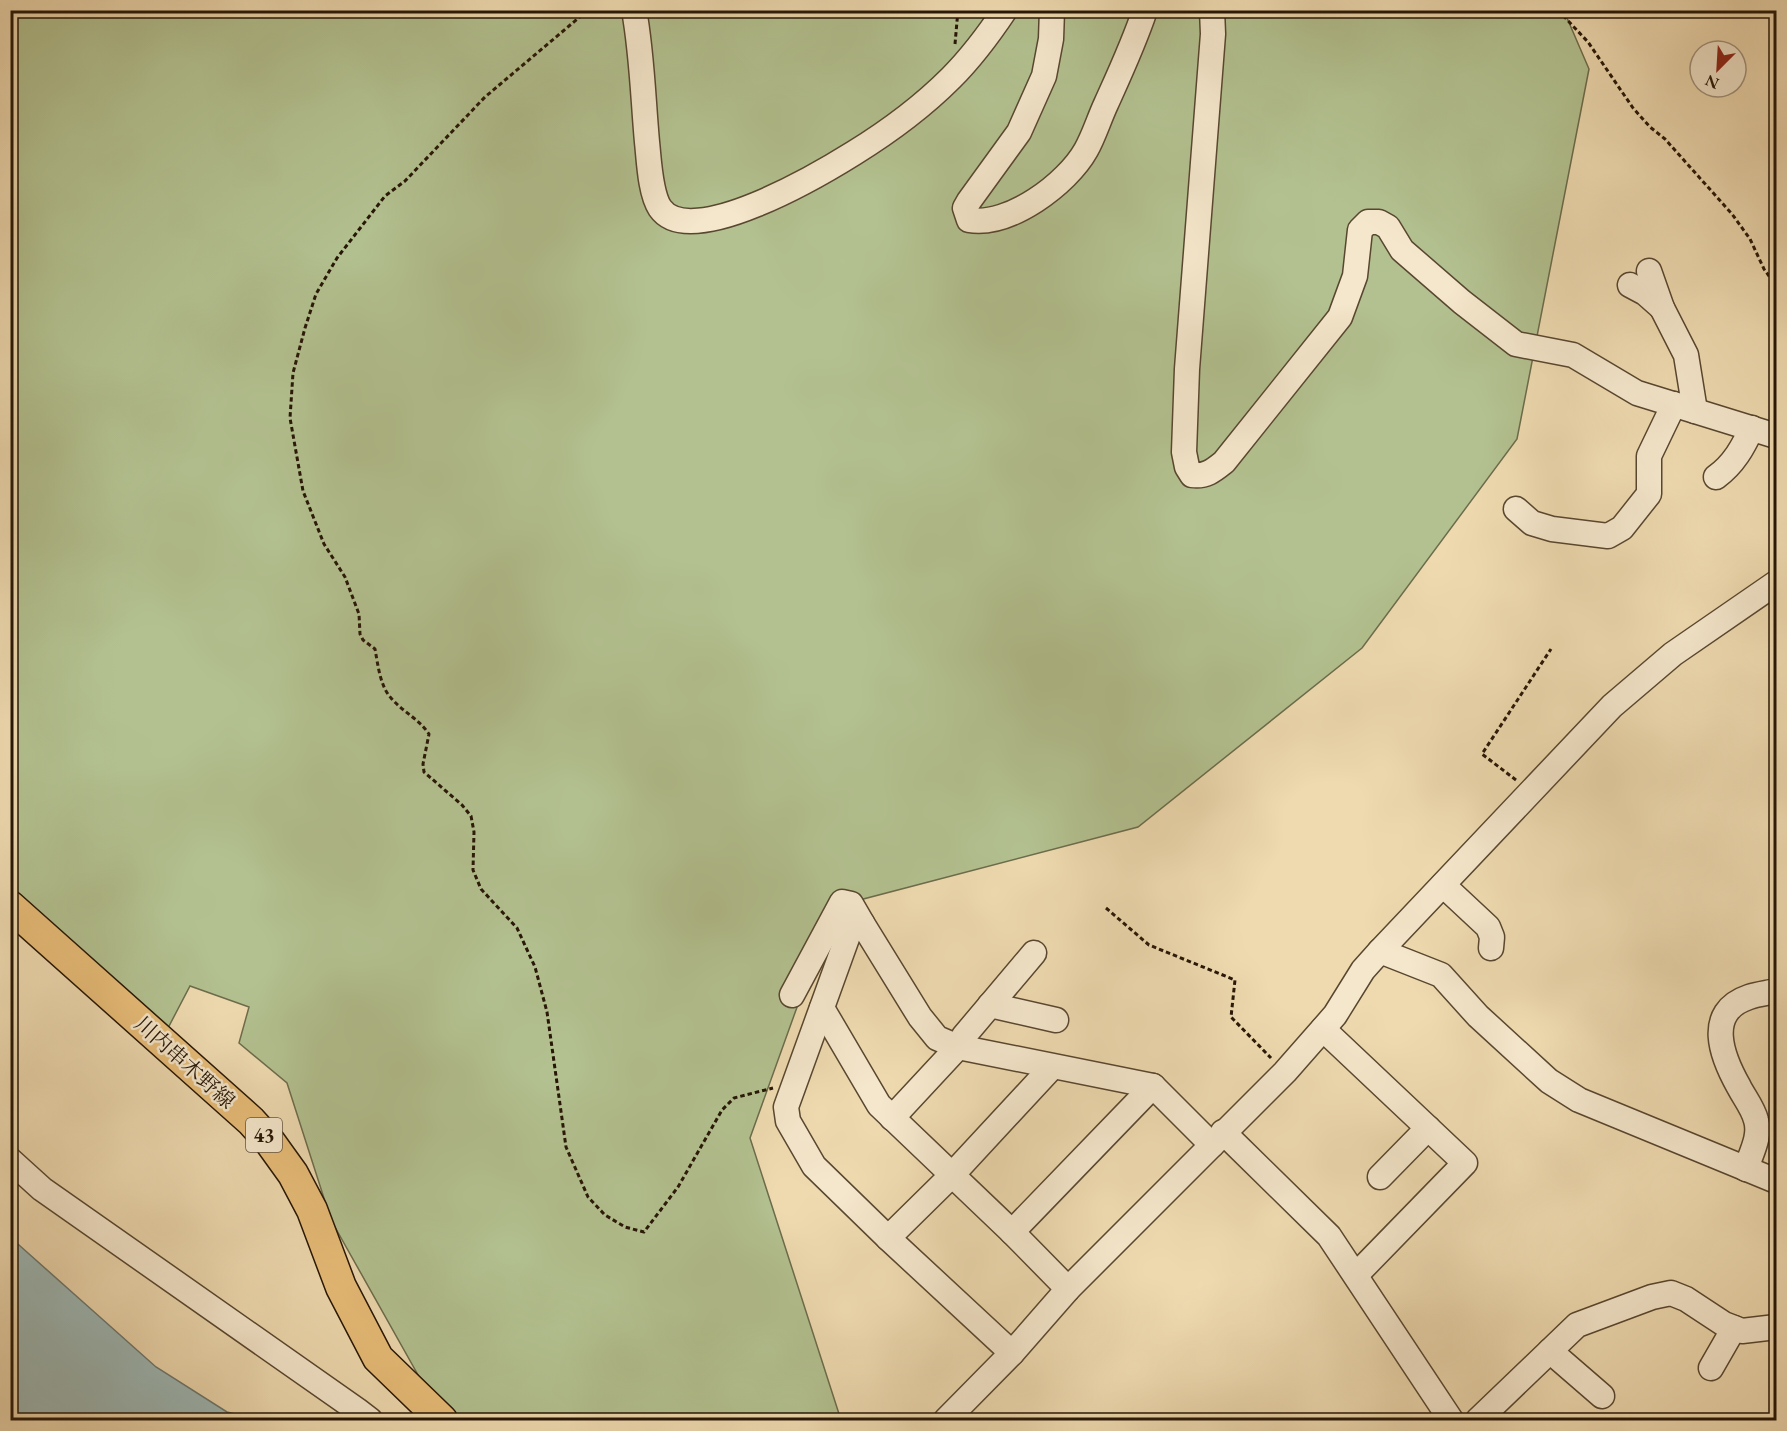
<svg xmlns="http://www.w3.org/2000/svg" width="1787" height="1431" font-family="'EB Garamond','Noto Serif JP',serif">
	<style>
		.green { fill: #b3c190; stroke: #6c6c4b; stroke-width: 1.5 }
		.water { fill: #9db8b5; stroke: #6d776f; stroke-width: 1.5 }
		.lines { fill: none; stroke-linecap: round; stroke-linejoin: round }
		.minor-casing { stroke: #584730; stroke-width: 27 }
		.major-casing { stroke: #261606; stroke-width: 33 }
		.path { stroke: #261606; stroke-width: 3; stroke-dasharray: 4.5 3; stroke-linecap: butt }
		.minor { stroke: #f5e7cc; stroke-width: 24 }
		.major { stroke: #e8bd78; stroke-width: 30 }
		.labels { text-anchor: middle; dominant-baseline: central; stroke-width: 5; stroke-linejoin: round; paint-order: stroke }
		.shield { fill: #f5e7cc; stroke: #645541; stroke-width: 1.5 }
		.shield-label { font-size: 20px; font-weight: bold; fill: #261606 }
		.street-label { font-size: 21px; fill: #261606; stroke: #f5e7cc }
	</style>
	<rect width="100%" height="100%" fill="#efdab0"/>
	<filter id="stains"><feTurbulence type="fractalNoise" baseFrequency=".00333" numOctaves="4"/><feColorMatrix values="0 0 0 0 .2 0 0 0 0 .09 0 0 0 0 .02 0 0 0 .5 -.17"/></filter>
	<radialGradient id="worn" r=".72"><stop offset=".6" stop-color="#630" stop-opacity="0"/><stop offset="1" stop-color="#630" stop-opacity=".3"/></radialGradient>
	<path class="green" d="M 11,11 L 1564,11 L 1589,69 L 1517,439 L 1362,648 L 1138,827 L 833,907 L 750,1138 L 841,1420 L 459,1420 L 431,1398 L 331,1220 L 287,1083 L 239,1043 L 249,1007 L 190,986 L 168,1028 L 11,888 Z"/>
	<path class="water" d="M 10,1237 L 156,1367 L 227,1412 L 258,1420 L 11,1420 Z"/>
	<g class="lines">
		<g class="minor-casing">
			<g id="minor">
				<path d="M 634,10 C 642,53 643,98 647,142 C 649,160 650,193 660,208 C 690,252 822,173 854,153 C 888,132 923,106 951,78 C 972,57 989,34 1005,10"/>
				<path d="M 1052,10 L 1051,39 L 1044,76 L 1019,132 L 969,201 L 965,208 L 969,220 C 1009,227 1067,184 1086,150 C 1094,136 1099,119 1106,104 C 1120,73 1134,43 1145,10"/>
				<path d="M 1212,10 L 1213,34 L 1187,369 L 1184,452 L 1187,467 L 1192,475 C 1206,477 1214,470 1224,462 L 1340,317 L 1355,276 L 1360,230 L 1368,222 L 1379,222 L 1388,227 L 1402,250 L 1462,302 L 1516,344 L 1573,355 L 1637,393 L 1776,436"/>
				<path d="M 1649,271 L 1662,308 L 1686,355 L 1695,411"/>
				<path d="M 1630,285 L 1645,293 L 1662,308"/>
				<path d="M 1716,477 C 1734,464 1743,447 1752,428"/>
				<path d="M 1516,509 L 1532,523 L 1552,529 L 1608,536 L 1622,528 L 1649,494 L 1649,456 L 1674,404"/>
				<path d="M 1443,885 L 1488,927 L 1492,937 L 1491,948"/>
				<path d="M 1380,951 L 1441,975 L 1478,1016 L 1549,1081 L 1579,1100 L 1776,1181"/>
				<path d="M 792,995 L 842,902 L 851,904 L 862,923"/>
				<path d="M 990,1005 L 1056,1020"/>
				<path d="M 822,1008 L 879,1105 L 1012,1232 L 1068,1289"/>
				<path d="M 1323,1029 L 1465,1163 L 1356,1275"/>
				<path d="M 892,1118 L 958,1047 L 964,1036 L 1034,953"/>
				<path d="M 1223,1132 L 1329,1236 L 1451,1420"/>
				<path d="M 10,1160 L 42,1189 L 357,1410 L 370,1420"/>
				<path d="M 1746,1169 C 1751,1153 1761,1136 1756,1120 C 1753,1108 1744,1097 1739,1087 C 1722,1057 1704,1012 1749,997 C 1758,994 1768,993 1776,991"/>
				<path d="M 1380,1177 L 1428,1128"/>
				<path d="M 1012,1232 L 1153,1086"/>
				<path d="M 888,1238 L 951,1176 L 1052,1067"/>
				<path d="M 1550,1351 L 1602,1396"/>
				<path d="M 1012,1353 L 888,1238 L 814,1166 L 788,1121 L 786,1107 L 850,930 L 856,922 L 862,923 L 920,1017 L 937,1038 L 958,1047 L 1153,1086 L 1212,1145"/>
				<path d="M 1711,1368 L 1734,1328"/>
				<path d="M 946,1420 L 1012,1353 L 1068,1289 L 1285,1072 L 1335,1015 L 1363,970 L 1380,951 L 1612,706 L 1673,654 L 1776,583"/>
				<path d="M 1478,1420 L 1577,1325 L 1652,1297 L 1671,1293 L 1686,1299 L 1724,1324 L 1742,1331 L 1776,1327"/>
			</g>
		</g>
		<g class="major-casing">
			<path id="major" d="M 10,906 L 251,1121 L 270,1142 L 293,1174 L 312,1210 L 341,1287 L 378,1358 L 442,1420"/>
		</g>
		<g class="path">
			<path d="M 588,10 L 485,97 L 405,181 L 385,196 L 337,258 L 316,294 L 305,328 L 293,373 L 290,418 L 303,491 L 324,544 L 345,577 L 359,614 L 360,634 L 363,640 L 375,649 C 378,665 380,686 391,698 C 403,712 419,719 429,734 L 423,764 L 424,772 L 462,805 L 471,816 L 474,832 L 473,870 L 481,889 L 517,928 L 535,967 L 547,1012 L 566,1147 L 588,1197 L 605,1215 L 625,1227 L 644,1232 L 678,1187 L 722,1110 L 734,1098 L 773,1088"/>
			<path d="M 1558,10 L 1588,42 L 1633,108 L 1650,127 L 1665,139 L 1732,214 L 1750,239 L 1764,269 L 1776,286"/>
			<path d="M 955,44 L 958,10"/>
			<path d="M 1516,780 L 1482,754 L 1551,649"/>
			<path d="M 1106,908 L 1149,945 L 1235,980 L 1231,1017 L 1271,1058"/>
		</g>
		<use href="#minor" class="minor"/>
		<use href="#major" class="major"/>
	</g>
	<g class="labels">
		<rect class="shield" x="246" y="1118" width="36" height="34" rx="4.5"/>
		<g class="shield-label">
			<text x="264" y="1135">43</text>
		</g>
		<g class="street-label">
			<text transform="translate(185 1062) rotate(42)">川内串木野線</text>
		</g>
	</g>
	<rect width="1787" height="1431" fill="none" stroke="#efdab0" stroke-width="36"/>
	<rect x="12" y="12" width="1763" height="1407" fill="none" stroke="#261606" stroke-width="3"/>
	<rect x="18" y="18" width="1751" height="1395" fill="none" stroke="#261606" stroke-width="1.5"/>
	<g transform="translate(1718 69) rotate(204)"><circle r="28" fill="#f5e7cc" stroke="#a2937d" stroke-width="1.5"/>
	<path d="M0-4.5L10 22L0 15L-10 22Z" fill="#8f2418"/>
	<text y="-9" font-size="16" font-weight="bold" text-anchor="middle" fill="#261606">N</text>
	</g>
	<rect width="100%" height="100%" filter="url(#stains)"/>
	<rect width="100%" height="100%" fill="url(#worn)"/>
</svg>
